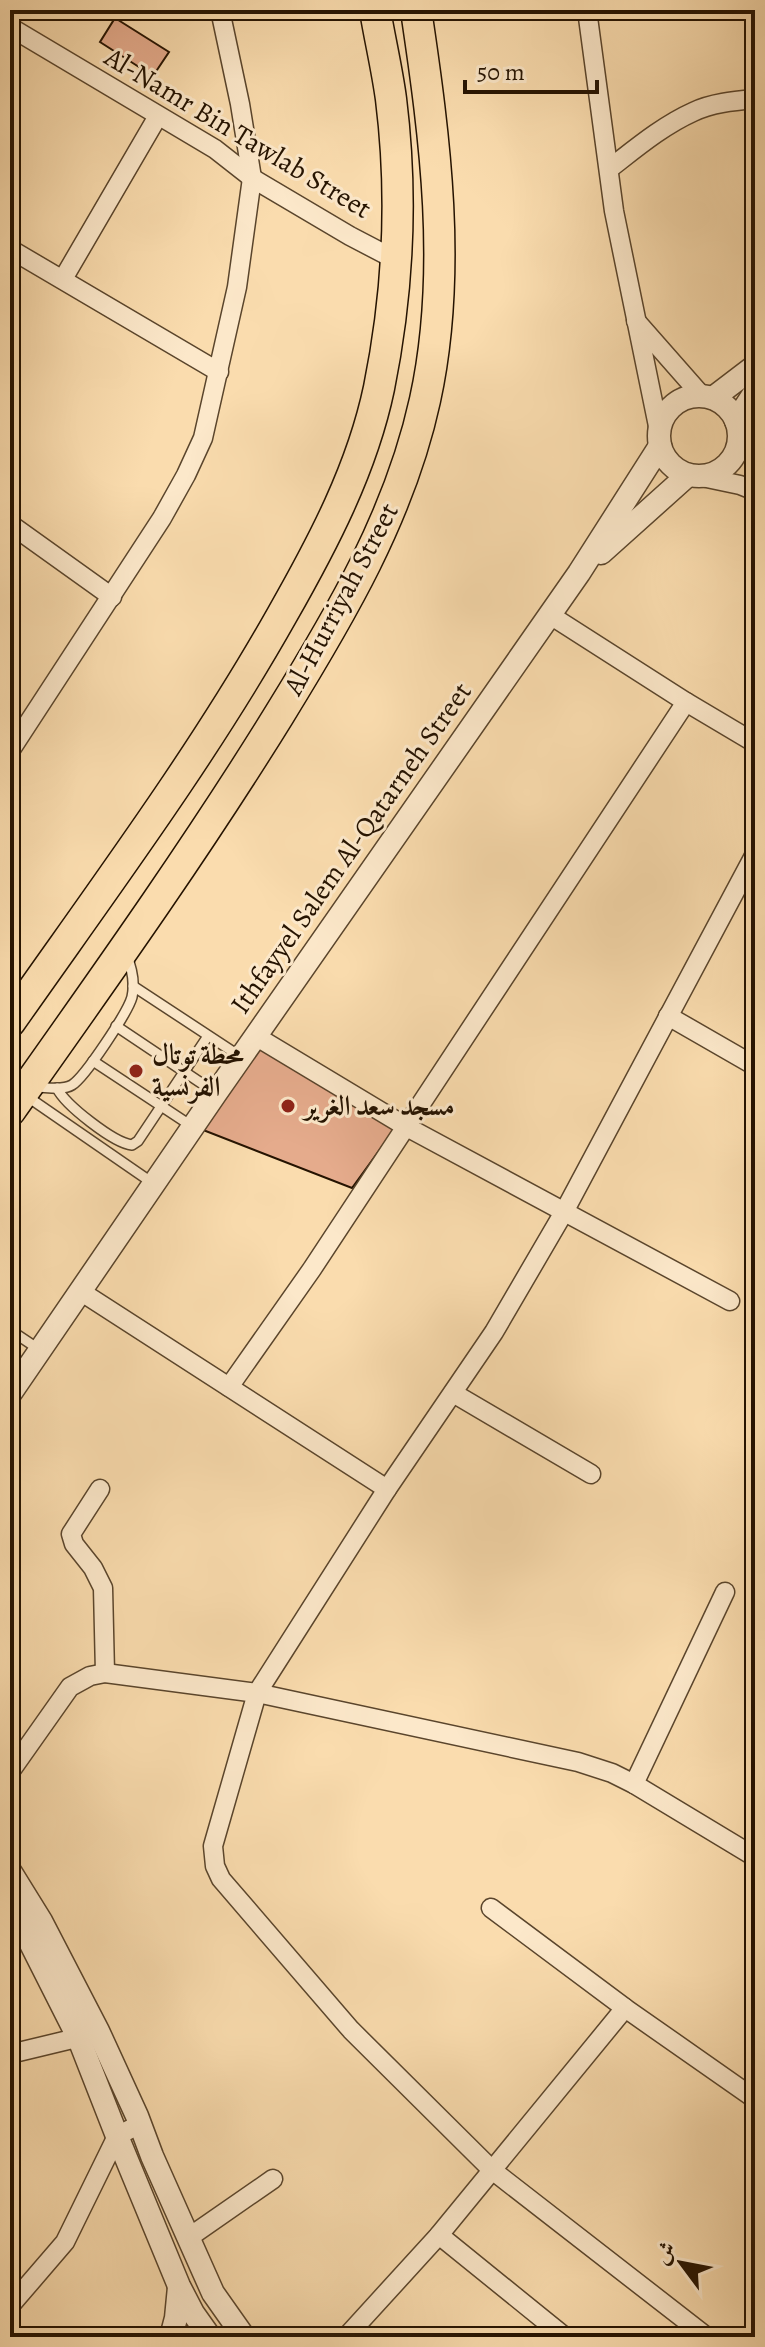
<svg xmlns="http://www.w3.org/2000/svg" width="765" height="2347" font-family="Alegreya,Amiri,serif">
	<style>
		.building { fill: #e5ab8c; stroke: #251301; stroke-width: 2 }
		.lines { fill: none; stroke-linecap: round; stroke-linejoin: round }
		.service-casing { stroke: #5a452c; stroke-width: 12 }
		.minor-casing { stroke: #5a452c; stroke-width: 21 }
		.tertiary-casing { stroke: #5a452c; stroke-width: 25 }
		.trunk-casing { stroke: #251301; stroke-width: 33 }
		.service { stroke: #fce8ca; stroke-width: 9 }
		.minor { stroke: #fce8ca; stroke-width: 18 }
		.tertiary { stroke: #fce8ca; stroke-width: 22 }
		.trunk { stroke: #fadcae; stroke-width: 30 }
		.poi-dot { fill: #8f2418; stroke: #fce8ca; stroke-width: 3 }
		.labels { text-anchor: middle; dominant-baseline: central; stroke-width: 6; stroke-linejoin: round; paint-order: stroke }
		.street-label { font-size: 28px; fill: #251301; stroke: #fce8ca }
		.poi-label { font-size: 28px; font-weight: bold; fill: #251301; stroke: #fce8ca; text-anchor: start }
	</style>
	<rect width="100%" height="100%" fill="#fadcae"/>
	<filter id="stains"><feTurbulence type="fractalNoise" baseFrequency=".0025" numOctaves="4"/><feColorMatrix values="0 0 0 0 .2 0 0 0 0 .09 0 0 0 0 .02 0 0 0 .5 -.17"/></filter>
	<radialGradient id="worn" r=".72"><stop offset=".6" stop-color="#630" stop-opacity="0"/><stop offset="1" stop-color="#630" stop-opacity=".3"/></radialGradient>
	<g class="building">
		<path d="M 115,18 L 169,52 L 153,76 L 100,42 Z"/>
		<path d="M 257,1043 L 397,1126 L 352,1188 L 198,1128 Z"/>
	</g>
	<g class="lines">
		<g class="service-casing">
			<g id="service">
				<path d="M 133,986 L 241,1057"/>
				<path d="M 116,1026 L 216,1093"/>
				<path d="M 93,1061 L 193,1127"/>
				<path d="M 35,1087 C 46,1087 62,1091 72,1085 C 85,1077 128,1012 132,997 C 135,983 132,968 126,954"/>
				<path d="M 57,1088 C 65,1105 114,1143 132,1145 L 138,1141 L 208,1036"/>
				<path d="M 25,1095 L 154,1184"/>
				<path d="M 10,1330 L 40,1350"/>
			</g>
		</g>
		<g class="minor-casing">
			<g id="minor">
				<path d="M 587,10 L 614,211 L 659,431"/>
				<path d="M 10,27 L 215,149 L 252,178 L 350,236 L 396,260"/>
				<path d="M 609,169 C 635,149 662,126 693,112 C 712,103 734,101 755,99"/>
				<path d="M 10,249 L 219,372"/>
				<path d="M 63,279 L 158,116"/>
				<path d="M 636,321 L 702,396"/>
				<path d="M 739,435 L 755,453"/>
				<path d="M 702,477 L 740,485 L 755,491"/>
				<path d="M 10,524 L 112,597"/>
				<path d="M 550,615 L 686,702 L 755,743"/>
				<path d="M 10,751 L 162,518 L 186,475 L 203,438 L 237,287 L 252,178 L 240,104 L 220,10"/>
				<path d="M 668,1016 L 755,1066"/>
				<path d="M 257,1037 L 405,1126 L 730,1301"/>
				<path d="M 80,1291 L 387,1489"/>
				<path d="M 229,1387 L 312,1269 L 686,702"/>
				<path d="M 453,1393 L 591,1474"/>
				<path d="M 100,1489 L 71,1534 L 74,1544 L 93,1568 L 103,1588 L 105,1673"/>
				<path d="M 10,1772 L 70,1687 L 90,1676 L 105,1673 L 257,1693 L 578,1762 L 612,1773 L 634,1784 L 755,1857"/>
				<path d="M 634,1784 L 725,1592"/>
				<path d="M 491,1908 L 625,2008 L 755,2099"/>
				<path d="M 10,2054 L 89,2035"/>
				<path d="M 439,2235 L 565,2337"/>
				<path d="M 188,2238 L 273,2179"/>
				<path d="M 10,2306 L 65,2242 L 117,2136 L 140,2124"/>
				<path d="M 346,2337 L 439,2235 L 625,2008"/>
				<path d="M 707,2337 L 492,2170 L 351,2030 L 221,1879 L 215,1866 L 213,1846 L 257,1693 L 387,1489 L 494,1332 L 564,1212 L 755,854"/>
			</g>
		</g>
		<g class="tertiary-casing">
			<g id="tertiary">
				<circle cx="699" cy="436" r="40"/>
				<path d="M 713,398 L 755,366"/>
				<path d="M 736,421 L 755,392"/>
				<path d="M 601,553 L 688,475"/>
				<path d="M 10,1394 L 216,1093 L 579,573 L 660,446"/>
				<path d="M 10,1871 L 41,1921 L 98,2031 L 137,2116 L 152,2156 L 213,2293 L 244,2337"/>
				<path d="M 10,1909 L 28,1938 L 79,2039 L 117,2136 L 179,2286 L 193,2313 L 210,2337"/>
				<path d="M 171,2337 L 176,2318 L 179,2287"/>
			</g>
		</g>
		<g class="trunk-casing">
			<g id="trunk">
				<path d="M 10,1022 C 104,888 202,757 282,615 C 323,543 362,469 379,388 C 398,294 403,195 391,99 C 387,69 380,40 375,10"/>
				<path d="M 10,1111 C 102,981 195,851 279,715 C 340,616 400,515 425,400 C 453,272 435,138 416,10"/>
			</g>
		</g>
		<use href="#service" class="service"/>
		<use href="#minor" class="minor"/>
		<use href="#tertiary" class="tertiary"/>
		<use href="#trunk" class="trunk"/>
	</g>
	<g class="poi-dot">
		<circle cx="136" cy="1071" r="8"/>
		<circle cx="288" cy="1106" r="8"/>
	</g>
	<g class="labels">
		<g class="street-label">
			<text transform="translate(238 133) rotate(31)">Al-Namr Bin Tawlab Street</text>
			<text transform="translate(341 599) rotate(-62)">Al-Hurriyah Street</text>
			<text transform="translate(351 848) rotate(-55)">Ithfayyel Salem Al-Qatarneh Street</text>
		</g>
		<g class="poi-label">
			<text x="152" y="1055">محطة توتال<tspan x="152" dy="32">الفرنسية</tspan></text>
			<text x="304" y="1106">مسجد سعد الغرير</text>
		</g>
	</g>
	<rect width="765" height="2347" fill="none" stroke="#fadcae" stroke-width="40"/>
	<rect x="12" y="12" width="741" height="2323" fill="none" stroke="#251301" stroke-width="4"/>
	<rect x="20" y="20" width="725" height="2307" fill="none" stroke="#251301" stroke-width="2"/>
	<g transform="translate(681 2263) rotate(302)" stroke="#fce8ca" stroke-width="6" paint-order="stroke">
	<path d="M0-6L14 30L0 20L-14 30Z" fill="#251301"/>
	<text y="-12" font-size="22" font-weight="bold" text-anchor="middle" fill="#251301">ش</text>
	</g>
	<path d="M465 80v12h132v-12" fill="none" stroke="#251301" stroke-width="4"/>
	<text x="477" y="80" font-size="24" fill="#251301" stroke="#fce8ca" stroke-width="6" paint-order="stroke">50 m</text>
	<rect width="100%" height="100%" filter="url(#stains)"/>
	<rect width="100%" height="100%" fill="url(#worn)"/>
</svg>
